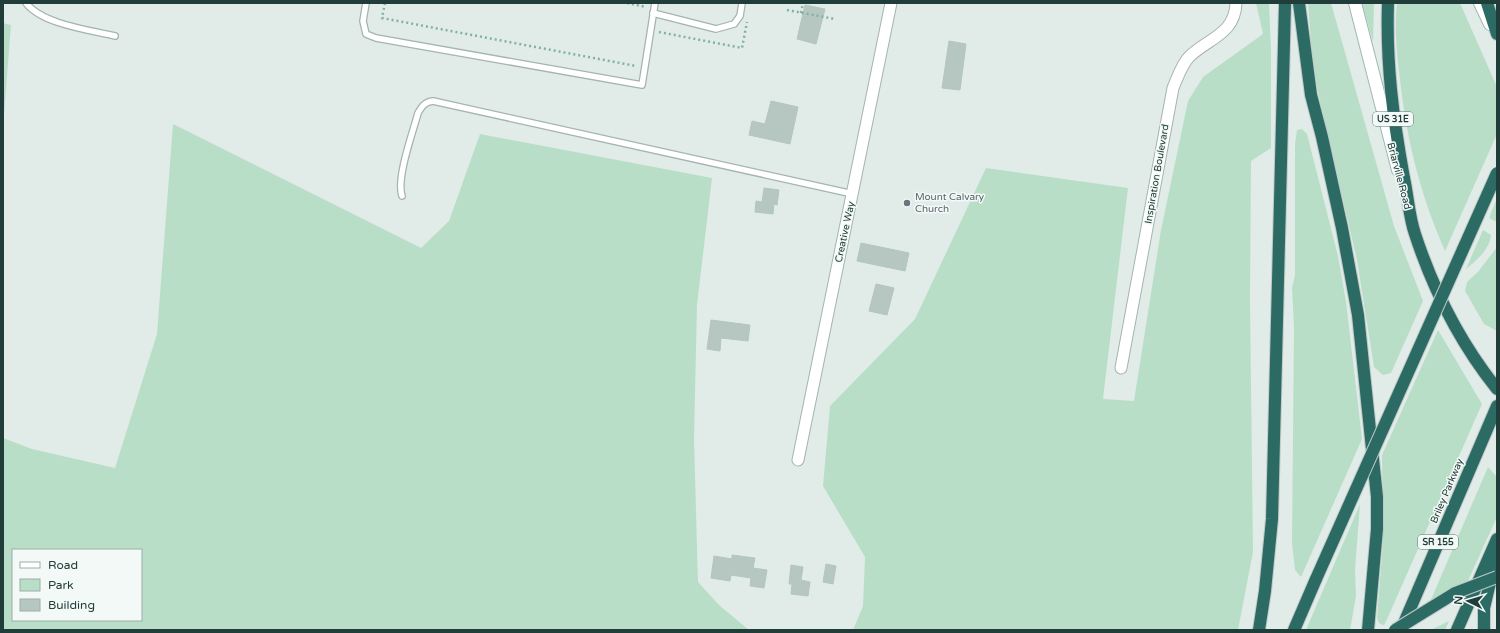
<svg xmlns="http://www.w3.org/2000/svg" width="1500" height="633" font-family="'Varela Round',sans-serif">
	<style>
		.green { fill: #b9dec7; fill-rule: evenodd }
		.building { fill: #b6c7c2; stroke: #b3c6c0 }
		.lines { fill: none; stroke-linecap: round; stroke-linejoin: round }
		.lane-casing { stroke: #a4b4b0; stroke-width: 8 }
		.street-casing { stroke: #a4b4b0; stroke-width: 13 }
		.secondary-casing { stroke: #9fb8b2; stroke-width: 14 }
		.highway-casing { stroke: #c1c9c8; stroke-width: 14 }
		.path { stroke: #80b1a7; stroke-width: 2.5; stroke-dasharray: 2 3; stroke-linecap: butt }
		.lane { stroke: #fff; stroke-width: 5.5 }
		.street { stroke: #fff; stroke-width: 11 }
		.secondary { stroke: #fff; stroke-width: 12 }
		.highway { stroke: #2c6b64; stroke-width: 12 }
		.highway-bridge-casing { stroke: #c1c9c8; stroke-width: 14; stroke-linecap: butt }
		.highway-bridge { stroke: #2c6b64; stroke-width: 12 }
		.worship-dot { fill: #6b7280; stroke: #f2f9f6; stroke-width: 1.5 }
		.labels { text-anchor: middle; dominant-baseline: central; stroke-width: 3; stroke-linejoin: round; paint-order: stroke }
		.shield { fill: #f2f9f6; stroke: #607572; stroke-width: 1 }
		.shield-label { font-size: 9px; font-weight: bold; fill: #213d39 }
		.street-label { font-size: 10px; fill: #213d39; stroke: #f2f9f6 }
		.worship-label { font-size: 10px; fill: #5b616d; stroke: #f2f9f6; text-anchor: start }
	</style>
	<rect width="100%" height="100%" fill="#e1ece8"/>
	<g class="green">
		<path d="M 1256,3 L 1269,3 L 1271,50 L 1271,148 L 1251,161 L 1250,300 L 1253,552 L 1238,630 L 853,630 L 863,606 L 865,557 L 823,486 L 830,406 L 915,319 L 986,168 L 1128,188 L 1103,399 L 1134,401 L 1161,230 L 1188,101 L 1203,77 L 1263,34 Z"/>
		<path d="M 1308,3 L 1331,3 L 1394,226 L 1423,301 L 1391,373 L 1383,375 L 1374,367 L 1357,260 L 1319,97 L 1313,66 Z"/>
		<path d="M 1362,3 L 1374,3 L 1373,42 Z"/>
		<path d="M 1397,3 L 1460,3 L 1497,87 L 1497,134 L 1445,251 C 1420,194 1407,141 1400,80 C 1397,54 1394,29 1397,3 Z"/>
		<path d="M 3,23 L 11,25 L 3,127 Z"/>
		<path d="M 173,124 L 421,248 L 449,221 L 480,134 L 712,178 L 697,305 L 694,439 L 698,582 L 719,605 L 749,630 L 3,630 L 3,438 L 32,449 L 115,468 L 157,334 ZM 13,550 L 141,550 L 141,620 L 13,620 Z"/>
		<path d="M 1302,129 L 1307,134 L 1338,256 L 1346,302 L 1362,439 L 1301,577 L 1295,570 L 1292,543 L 1294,327 L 1292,288 L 1295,275 L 1295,144 L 1297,130 Z"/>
		<path d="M 1497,198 L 1497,222 L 1489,218 Z"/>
		<path d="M 1483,230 L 1491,235 C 1490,249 1476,261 1466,269 Z"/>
		<path d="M 1497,247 L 1497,331 L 1484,324 L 1465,291 L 1467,282 L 1478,272 Z"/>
		<path d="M 1438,330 L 1482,404 L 1388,617 L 1384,625 C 1380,625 1378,622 1377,618 L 1383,542 L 1382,455 Z"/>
		<path d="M 1488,467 L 1497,477 L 1497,517 L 1467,583 L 1430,602 Z"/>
		<path d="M 1360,504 L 1355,570 L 1356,596 L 1350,630 L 1306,630 Z"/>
		<path d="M 1449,621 L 1445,630 L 1431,630 Z"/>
	</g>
	<g class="building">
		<path d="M 805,5 L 825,9 L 816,44 L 797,39 Z"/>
		<path d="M 949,41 L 966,44 L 960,90 L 942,88 Z"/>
		<path d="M 771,101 L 798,107 L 790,144 L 749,135 L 752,121 L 765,124 Z"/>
		<path d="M 764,188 L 779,190 L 777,205 L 774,204 L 773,214 L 755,212 L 756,201 L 762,202 Z"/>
		<path d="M 861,243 L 909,253 L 905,271 L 857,261 Z"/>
		<path d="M 876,284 L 894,288 L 887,315 L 869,311 Z"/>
		<path d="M 711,320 L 750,325 L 748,341 L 721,338 L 720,351 L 707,349 Z"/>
		<path d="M 732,555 L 755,558 L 753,568 L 767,570 L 764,588 L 750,586 L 751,578 L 731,575 L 730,581 L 711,578 L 714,556 L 732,559 Z"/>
		<path d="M 826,564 L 836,566 L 833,584 L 823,582 Z"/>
		<path d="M 791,565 L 803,567 L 801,580 L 810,582 L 808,596 L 791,594 L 792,584 L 789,584 Z"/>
	</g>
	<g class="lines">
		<g class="lane-casing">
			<g id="lane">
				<path d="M 26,3 C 42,24 89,30 115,36"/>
				<path d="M 366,3 L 363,21 L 366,34 L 376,38 L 642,85 L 655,3"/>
				<path d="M 653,13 L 716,29 L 734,24 L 740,16 L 742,3"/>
				<path d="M 402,196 C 396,178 413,132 418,113 C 422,106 425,102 433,101 L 853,194"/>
			</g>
		</g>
		<g class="street-casing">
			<g id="street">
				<path d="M 1121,368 L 1173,88 C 1177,79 1182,63 1190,56 C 1209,38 1235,34 1236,3"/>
				<path d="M 798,460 L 891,3"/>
			</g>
		</g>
		<g class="secondary-casing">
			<g id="secondary">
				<path d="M 1355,3 L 1398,170"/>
				<path d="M 1480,3 L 1490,24"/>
			</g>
		</g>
		<g class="highway-casing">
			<g id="highway">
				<path d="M 1299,3 L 1311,95 L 1322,137 L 1342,228 L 1358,315 L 1377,497 L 1377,529 L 1368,630"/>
				<path d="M 1388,3 C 1386,64 1393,118 1404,178 C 1408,196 1409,217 1415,234 C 1433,289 1461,344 1497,389"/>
				<path d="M 1487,3 L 1497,34"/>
				<path d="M 1259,630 L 1265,591 L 1272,519 L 1285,3"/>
				<path d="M 1294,630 L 1316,579"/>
				<path d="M 1401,630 L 1497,406"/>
				<path d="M 1457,630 L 1497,539"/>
				<path d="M 1484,630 L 1484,608 L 1497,553"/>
			</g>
		</g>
		<g class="path">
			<path d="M 385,3 L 382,18 L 636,66"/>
			<path d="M 627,3 L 646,7"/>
			<path d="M 787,10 L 835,19"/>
			<path d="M 801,13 L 803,3"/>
			<path d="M 659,32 L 742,48 L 747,22"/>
		</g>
		<use href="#lane" class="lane"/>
		<use href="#street" class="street"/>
		<use href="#secondary" class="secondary"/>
		<use href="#highway" class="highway"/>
		<g class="highway-bridge-casing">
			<g id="highway-bridge">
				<path d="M 1316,579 L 1497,173"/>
				<path d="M 1395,630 L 1455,593 L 1497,577"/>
			</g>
		</g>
		<use href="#highway-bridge" class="highway-bridge"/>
	</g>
	<circle class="worship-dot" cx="907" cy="203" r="4"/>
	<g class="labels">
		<g class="shield">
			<rect x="1373" y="112" width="40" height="14" rx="3"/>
			<rect x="1418" y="535" width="40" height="14" rx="3"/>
		</g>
		<g class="shield-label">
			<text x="1393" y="119">US 31E</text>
			<text x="1438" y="542">SR 155</text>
		</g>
		<g class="street-label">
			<text transform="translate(1157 174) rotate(-80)">Inspiration Boulevard</text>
			<text transform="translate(1399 176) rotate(75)">Briarville Road</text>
			<text transform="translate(845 232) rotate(-78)">Creative Way</text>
			<text transform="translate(1447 491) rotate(-67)">Briley Parkway</text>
		</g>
		<g class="worship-label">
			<text x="915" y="197">Mount Calvary<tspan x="915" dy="12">Church</tspan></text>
		</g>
	</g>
	<rect width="1500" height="633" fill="none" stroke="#213d39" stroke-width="8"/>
	<rect x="12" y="549" width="130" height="72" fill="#f2f9f6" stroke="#9eaeaa"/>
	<rect x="20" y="562" width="20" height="6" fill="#ffffff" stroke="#9eaeaa"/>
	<text x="48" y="569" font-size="12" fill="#213d39">Road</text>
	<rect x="20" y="579" width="20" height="12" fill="#b9dec7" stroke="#9eaeaa"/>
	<text x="48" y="589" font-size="12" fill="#213d39">Park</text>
	<rect x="20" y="599" width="20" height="12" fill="#b6c7c2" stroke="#9eaeaa"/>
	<text x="48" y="609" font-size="12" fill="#213d39">Building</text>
	<g transform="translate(1468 601) rotate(275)" stroke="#f2f9f6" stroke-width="3" paint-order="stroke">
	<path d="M0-3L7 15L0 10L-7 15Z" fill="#213d39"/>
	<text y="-6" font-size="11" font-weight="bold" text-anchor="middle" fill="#213d39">N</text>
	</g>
</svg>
